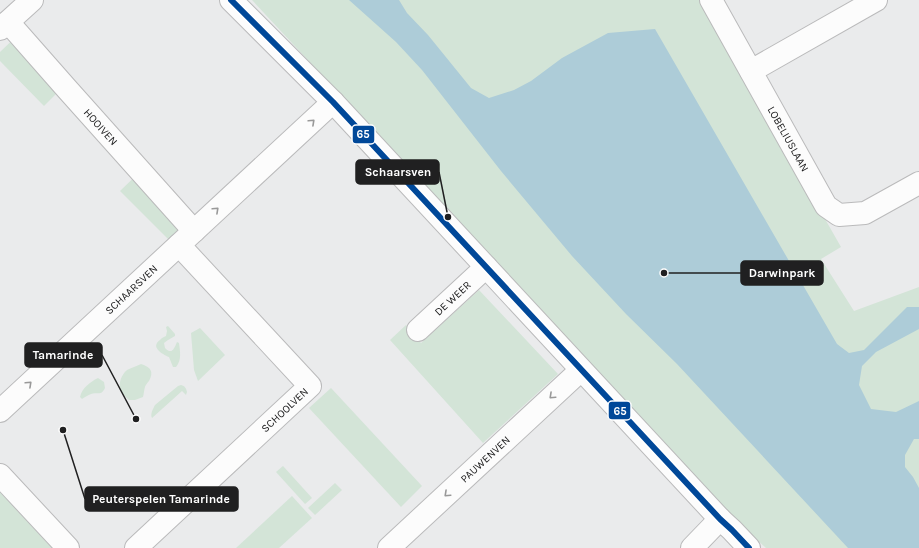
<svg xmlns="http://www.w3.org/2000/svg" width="919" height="548" font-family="Karla,sans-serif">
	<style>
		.green { fill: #d3e4d7 }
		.water { fill: #adccd8 }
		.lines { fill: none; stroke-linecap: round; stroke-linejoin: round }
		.street-casing { stroke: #bababb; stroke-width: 24 }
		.street { stroke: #fcfcfc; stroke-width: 22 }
		.bus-1-casing { stroke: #fff; stroke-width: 9 }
		.bus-1 { stroke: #004899; stroke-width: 6 }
		.oneway { stroke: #999 }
		.labels { text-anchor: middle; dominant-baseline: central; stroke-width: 3; stroke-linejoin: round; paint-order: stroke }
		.street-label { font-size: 11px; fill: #202021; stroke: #fff }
		.leader { fill: none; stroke: #202021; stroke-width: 1.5 }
		.callout-dot { fill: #202021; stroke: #fff; stroke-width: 1.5 }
		.callout { fill: #202021; stroke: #202021; stroke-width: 1.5 }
		.callout-label { font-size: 12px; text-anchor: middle; font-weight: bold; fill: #fff }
		.line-badge { stroke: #fff; stroke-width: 1.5 }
		.badge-label { font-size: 11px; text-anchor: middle; font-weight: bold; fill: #fff }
	</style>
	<rect width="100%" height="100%" fill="#eaebec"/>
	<g class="green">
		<path d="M 252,0 L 700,0 L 841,247 L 821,259 L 854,311 L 919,287 L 919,548 L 766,548 L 736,520 Z"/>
		<path d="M 20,33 L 68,82 L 44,106 L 0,61 L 0,52 Z"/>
		<path d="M 145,167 L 193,217 L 169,240 L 120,191 Z"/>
		<path d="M 479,290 L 558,374 L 483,443 L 390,340 L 406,325 L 421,343 Z"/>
		<path d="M 168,326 L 175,334 L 175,336 L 168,340 L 164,343 L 165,348 C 172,355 174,349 177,342 L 179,343 C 180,351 182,360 176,367 L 173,367 L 169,357 C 162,354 150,347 160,340 C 161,338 164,337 166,336 L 167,331 L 166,327 Z"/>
		<path d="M 200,328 L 225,355 L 198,381 L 194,370 L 191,333 Z"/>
		<path d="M 141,364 C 151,367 154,372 149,381 C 148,382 145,386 145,387 C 144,390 144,393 143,397 L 135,400 L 129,400 C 126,397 123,395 121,391 C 118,384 121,375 127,370 C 131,368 137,366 141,364 Z"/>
		<path d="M 98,378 L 104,382 L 105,388 C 101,396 99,392 91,394 C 88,395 85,397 82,399 L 80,397 C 82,388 90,382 98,378 Z"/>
		<path d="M 181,385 C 185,386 186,388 187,392 L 186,395 L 182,391 L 152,418 C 150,414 153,409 155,405 L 178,386 Z"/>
		<path d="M 331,388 L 422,486 L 401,507 L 309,408 Z"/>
		<path d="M 283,466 L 312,498 L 305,504 L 276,472 Z"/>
		<path d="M 335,483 L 342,490 L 315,515 L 308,508 Z"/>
		<path d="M 0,492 L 52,548 L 0,548 Z"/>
		<path d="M 292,496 L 312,518 L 279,548 L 236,548 Z"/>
	</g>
	<path class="water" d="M 349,0 L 399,0 L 407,13 L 428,35 L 471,88 L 489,98 L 514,90 L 531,81 L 562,58 L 608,33 L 655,29 L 837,344 L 849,353 L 864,350 L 907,307 L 919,307 L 919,329 L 876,352 L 862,366 L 859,385 L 871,409 L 896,412 L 919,401 L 919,439 L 914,439 L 905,455 L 905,467 L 913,477 L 919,488 L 919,548 L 848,548 L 677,364 L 626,314 L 572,256 L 501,171 L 422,70 L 396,42 Z"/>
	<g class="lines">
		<g class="street-casing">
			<g id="street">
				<path d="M 231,0 L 333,102 L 720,519 L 732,530 L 749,548"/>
				<path id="s1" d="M 711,0 L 826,206 L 839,215 L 865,213 L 919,183"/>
				<path id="s2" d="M 8,22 L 67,89 L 194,231"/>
				<path d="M 0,29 L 32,0"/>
				<path d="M 751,71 L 876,0"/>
				<path id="s3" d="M 418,330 L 486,267"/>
				<path id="s4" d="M 0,411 L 333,102"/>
				<path d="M 0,475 L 68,548"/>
				<path id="s5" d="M 136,548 L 310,386 L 179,245"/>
				<path id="s6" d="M 389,548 L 581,370"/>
				<path d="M 692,548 L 720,519"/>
			</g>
		</g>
		<use href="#street" class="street"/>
		<g class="bus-1-casing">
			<path id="bus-1" d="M 231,0 L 333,102 L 720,519 L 732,530 L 749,548"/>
		</g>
		<use href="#bus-1" class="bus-1"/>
	</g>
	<defs><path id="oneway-chevron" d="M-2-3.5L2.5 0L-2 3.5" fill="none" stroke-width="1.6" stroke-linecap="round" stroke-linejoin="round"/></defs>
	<g class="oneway">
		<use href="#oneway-chevron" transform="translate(312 122) rotate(-43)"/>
		<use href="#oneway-chevron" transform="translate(216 210) rotate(-43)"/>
		<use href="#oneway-chevron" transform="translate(29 384) rotate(-43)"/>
		<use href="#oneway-chevron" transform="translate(552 396) rotate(137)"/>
		<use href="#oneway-chevron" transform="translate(447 494) rotate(137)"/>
	</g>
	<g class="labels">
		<g class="street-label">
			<text stroke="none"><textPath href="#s2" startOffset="140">HOOIVEN</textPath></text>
			<text stroke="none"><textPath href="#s1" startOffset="159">LOBELIUSLAAN</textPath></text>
			<text stroke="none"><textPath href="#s4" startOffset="179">SCHAARSVEN</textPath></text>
			<text stroke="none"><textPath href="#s3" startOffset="47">DE WEER</textPath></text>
			<text stroke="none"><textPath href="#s5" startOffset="203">SCHOOLVEN</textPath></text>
			<text stroke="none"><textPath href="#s6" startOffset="131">PAUWENVEN</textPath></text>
		</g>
	</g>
	<path class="leader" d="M448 217L439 172M664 273L741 273M136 419L102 355M63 430L85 499"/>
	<g class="callout-dot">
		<circle cx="448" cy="217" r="4"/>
		<circle cx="664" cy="273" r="4"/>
		<circle cx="136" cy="419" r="4"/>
		<circle cx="63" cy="430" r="4"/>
	</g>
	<g class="callout">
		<rect x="356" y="160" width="83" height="24" rx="4"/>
		<rect x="741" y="261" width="82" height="24" rx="4"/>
		<rect x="25" y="343" width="77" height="24" rx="4"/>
		<rect x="85" y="487" width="153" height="24" rx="4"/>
	</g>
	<g class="callout-label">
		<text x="398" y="176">Schaarsven</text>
		<text x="782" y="277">Darwinpark</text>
		<text x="63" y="359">Tamarinde</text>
		<text x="161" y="503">Peuterspelen Tamarinde</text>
	</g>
	<g class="line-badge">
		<rect x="352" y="125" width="23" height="19" rx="4" fill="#004899"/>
		<rect x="608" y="401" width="23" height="19" rx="4" fill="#004899"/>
	</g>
	<g class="badge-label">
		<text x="363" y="138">65</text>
		<text x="620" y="415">65</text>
	</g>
</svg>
